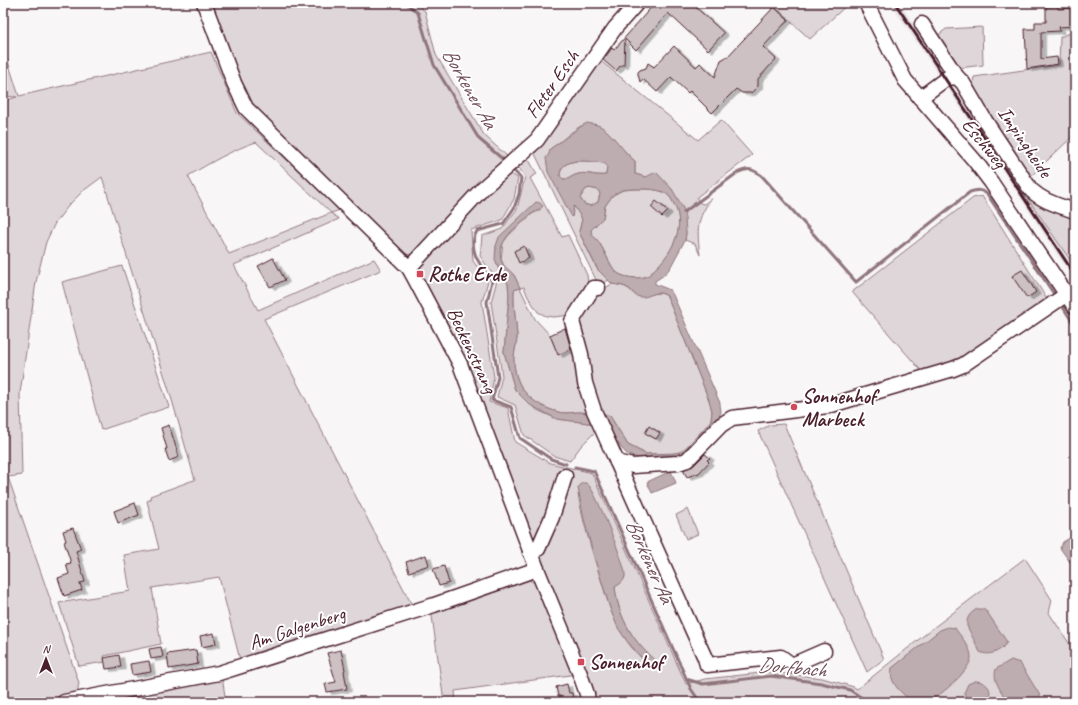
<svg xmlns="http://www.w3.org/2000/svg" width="1078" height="705" viewBox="0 0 1078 705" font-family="Caveat,sans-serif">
<defs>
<filter id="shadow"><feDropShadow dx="4.5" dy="2.5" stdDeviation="0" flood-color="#0004"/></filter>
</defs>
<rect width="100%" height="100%" fill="#f8f6f7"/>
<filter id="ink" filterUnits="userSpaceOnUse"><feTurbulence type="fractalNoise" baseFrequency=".025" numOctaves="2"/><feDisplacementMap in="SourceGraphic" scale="8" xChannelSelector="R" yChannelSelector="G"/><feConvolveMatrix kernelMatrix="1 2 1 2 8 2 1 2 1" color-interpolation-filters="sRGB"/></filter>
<g filter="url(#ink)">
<!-- built -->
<path fill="#ebe6e8" d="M 890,3 L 900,3 L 1010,171 L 1059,242 L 1075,267 L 1075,282 L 1005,174 Z"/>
<!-- green -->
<g fill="#ded6d9" stroke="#947a82" fill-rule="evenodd">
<path d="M 209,3 L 415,3 L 425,11 L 436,55 L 484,135 L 508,157 L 416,256 L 406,254 L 251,108 Z"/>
<path d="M 770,3 L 849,3 L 810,39 Z"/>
<path d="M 982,27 L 983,65 L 959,68 L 937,36 L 946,29 Z"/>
<path d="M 1075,31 L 1075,134 L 1030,177 L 980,100 L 973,84 L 974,77 L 1059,65 L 1060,37 Z"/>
<path d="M 3,46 L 19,96 L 211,52 L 237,113 L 340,210 L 331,213 L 339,219 L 234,265 L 258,310 L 374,259 L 381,270 L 264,319 L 413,607 L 241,664 L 219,577 L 152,588 L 161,644 L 104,656 L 105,662 L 79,666 L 59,603 L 130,591 L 124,555 L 159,549 L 147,501 L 151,499 L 150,496 L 191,481 L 195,480 L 172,400 L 102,177 L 83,191 L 69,205 L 55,223 L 46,242 L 36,282 L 20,393 L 22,475 L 8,477 L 79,683 L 77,693 C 59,705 25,702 3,702 L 3,101 L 17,97 L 3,96 ZM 256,142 L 331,213 L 229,254 L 188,176 C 210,163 232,150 256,142 Z"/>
<path d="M 597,58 L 698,140 L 721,120 L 752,155 L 697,197 C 698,202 699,203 704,204 L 712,198 C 696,219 697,230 700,255 L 695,244 L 685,240 L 686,233 L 672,189 L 646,177 L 635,174 L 635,161 C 619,149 602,114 579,127 C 569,133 560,143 550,149 L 572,216 L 574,205 L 582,219 L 579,232 L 597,269 L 608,280 L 599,286 L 535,154 L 536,150 Z"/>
<path d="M 523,160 L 529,160 L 537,174 L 530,178 L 562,237 L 568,235 L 587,275 L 588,283 L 587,289 L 571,313 L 563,316 L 553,317 L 546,316 L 538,312 L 528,297 L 524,287 L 520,288 L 535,319 L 550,335 L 558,354 L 573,347 L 592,414 C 588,414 584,412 580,412 C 573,412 565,414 558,412 C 533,405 516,390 514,363 C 513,354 517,345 517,336 C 516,320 513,305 514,290 L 520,288 L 514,275 L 505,268 L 501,259 L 503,243 L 509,235 L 532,214 L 540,210 L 541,204 L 496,246 C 495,259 497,274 508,283 L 509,296 L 504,352 L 515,390 L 537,410 L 557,419 L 596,424 L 595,432 L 581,446 L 570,461 L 554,456 L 524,435 L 515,405 L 497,397 L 502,376 L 491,302 L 497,280 L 480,256 L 482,236 L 502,229 L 517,209 L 525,177 L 517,165 Z"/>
<path d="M 576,161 L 585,161 L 604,163 L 607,166 L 606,175 C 591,177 584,168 568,179 L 563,179 L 560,176 C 560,165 567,163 576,161 Z"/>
<path d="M 507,172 L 518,178 L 514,199 L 502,220 L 471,230 L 473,261 L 488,281 L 482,302 L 494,377 L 489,402 L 508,408 L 515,442 L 550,463 L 592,473 L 686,684 L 705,679 L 770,672 L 822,678 L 854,687 L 857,689 L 933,628 L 1025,558 L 1052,600 L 1049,613 L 1075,652 L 1075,702 L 592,702 L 419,278 L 421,264 ZM 578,494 L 625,576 L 620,584 L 615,586 C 618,618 634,643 657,663 L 652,668 C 643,659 634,652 627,641 C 614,624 608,603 602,583 C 593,554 583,524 578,494 Z"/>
<path d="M 589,188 L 599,190 L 600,194 L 598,202 L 591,206 L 584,204 L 580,198 L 585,190 Z"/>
<path d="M 634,189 C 644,189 662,188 669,196 C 671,198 673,202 674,204 C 686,226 673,251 657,267 C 654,269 652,273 649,275 C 641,280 626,278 619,274 C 612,271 605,251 600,244 C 598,240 595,238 592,235 L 591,230 L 603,218 L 605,206 L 613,195 L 623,190 Z"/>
<path d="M 982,196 L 1050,304 L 970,358 L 925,375 L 852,292 L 973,198 Z"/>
<path d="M 1026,196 L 1075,218 L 1075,267 Z"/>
<path d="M 122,266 L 169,407 L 101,430 L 62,282 Z"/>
<path d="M 612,284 C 619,285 626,286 631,291 C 633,292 633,294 635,295 C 648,300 656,288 667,296 L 709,400 C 711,406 713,412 711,419 C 709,426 685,450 678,453 L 646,454 L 628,445 L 610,416 L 598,412 L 577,320 C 583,305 598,291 612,284 Z"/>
<path d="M 784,424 L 884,659 L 867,672 L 758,431 L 770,425 Z"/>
<path d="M 688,509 L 698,534 L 686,539 L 676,515 Z"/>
<path d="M 527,579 L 539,585 L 577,674 L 455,691 L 456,702 L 444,702 L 431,609 Z"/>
<path d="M 222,677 L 226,702 L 98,702 Z"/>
</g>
<!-- water -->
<g fill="#bdadb0" stroke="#8f747b" fill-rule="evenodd">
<path d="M 587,123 C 591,124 596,124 600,126 C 612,132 623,152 635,161 L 635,174 L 646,177 L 656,172 L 672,189 L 683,208 L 685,218 L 686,233 L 685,240 L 670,268 L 664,275 L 655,281 L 655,284 L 670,290 L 673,295 L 720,403 C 720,406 721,410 721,412 C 719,420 692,450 684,454 C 674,459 636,461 627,454 C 619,448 605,421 601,412 L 610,416 L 628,445 L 646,454 L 671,454 L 683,451 L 711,421 L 712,411 L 709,400 L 667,296 C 656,288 651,298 640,297 C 634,296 633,291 628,288 C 623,285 618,285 612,284 L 598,270 L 579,232 L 582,219 L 574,206 L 572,217 L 548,172 L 546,158 L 549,154 L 550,149 L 580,127 ZM 576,161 L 585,161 L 604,163 L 607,166 L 606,175 C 590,177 584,168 568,179 L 563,179 L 560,176 C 560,165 567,163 576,161 ZM 589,188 L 598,190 L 600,194 L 598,202 L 591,206 L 584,204 L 580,198 L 585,190 ZM 634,189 C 644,189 662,188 669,196 C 671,198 673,202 674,204 C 686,226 673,251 657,267 C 654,269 652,273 649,275 C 642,280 626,278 619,274 C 612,271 605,252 600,244 C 598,240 595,238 592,235 L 591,230 L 603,218 L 605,206 L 613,195 L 622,190 Z"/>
<path d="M 536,202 L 540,203 L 543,206 C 539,211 534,212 530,215 C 517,226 496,241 501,260 C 503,267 509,269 513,274 C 516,278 518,284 520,288 L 514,290 C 513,306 516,320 517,336 C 517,345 513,354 514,363 C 516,390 533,405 558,412 C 565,414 573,412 580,412 C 584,412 588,414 592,414 L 596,424 L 557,419 L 530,405 L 515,390 L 504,352 L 509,296 L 508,283 L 503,279 L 495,259 L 496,246 L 499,237 Z"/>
<path d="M 671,471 L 676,483 L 652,493 L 647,482 Z"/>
<path d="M 582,483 L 586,483 C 587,484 590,486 590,487 C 597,496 626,566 625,575 C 625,581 620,584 615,587 C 618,618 634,643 658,663 L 652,668 L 646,663 L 627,641 L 618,628 L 611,611 L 595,560 L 584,519 L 578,488 Z"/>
<path d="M 1075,535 L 1075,569 L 1060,548 L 1063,542 Z"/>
<path d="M 977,609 L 983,609 L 987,612 L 1007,642 C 1002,651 989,657 980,652 L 967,626 C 966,618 970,613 977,609 Z"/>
<path d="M 948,627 L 955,628 C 960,636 972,648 971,658 C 970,671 937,700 925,702 C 921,703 916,702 912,702 C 902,693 888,683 892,668 L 940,630 Z"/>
<path d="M 1011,660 L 1020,663 L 1044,702 L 1008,702 C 1002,692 992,681 996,669 Z"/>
<path d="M 975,681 C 988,681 996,693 984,702 C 973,702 969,704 964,693 L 968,684 Z"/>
</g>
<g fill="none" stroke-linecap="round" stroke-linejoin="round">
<!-- stream -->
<g stroke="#8f747b" stroke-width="3">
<path d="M 406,3 L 418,13 L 434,65 L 479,139 L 506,162"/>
<path d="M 513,170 L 521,178 L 519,194 L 514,208 L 503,224 L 477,231 C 466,250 482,267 492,281 L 487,302 L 498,377 L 492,400 L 511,407 L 520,438 L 551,459 L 566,464"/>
<path d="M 684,212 L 737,173 C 748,168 752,168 762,176 L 856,282 L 970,192 C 977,190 981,189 987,194 L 1056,297"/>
<path d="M 1061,304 L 1075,326"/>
<path d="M 575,467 L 594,471 L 691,689 L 700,702"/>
<path d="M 686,679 L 703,684 L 771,676 L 821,683 L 850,690 L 868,702"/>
</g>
</g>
<!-- building -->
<g fill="#cdc1c4" stroke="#4a1f2b" filter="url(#shadow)">
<path d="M 655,3 L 691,3 L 724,33 L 708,50 L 668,13 L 636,50 L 625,39 L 624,65 L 621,65 L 616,71 L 603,60 L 612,48 L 614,50 Z"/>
<path d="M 1058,6 L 1058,9 L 1075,8 L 1075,26 L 1059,27 L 1060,31 L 1041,32 L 1041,59 L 1057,57 L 1058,64 L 1027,69 L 1025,29 L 1035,29 L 1035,22 L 1046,22 L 1046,7 Z"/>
<path d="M 774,7 L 788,20 L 763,47 L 776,59 L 758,79 L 758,86 L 751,93 L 742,93 L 736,89 L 712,113 L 690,91 L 688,93 L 671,77 L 657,92 L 643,79 L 640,82 L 638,74 L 638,72 L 640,70 L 646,68 L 648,63 L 654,67 L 674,46 L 696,67 L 700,63 L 715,77 L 721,60 L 728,56 Z"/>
<path d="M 656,201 L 668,211 L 662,217 L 651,207 Z"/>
<path d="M 524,246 L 529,258 L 519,263 L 514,251 Z"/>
<path d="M 273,258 L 285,280 L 270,287 L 258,266 Z"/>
<path d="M 1022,270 L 1036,292 L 1027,298 L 1012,276 Z"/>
<path d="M 565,328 L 571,349 L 558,355 L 550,335 Z"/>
<path d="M 169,425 L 179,457 L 169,461 L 165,449 L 167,449 L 161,428 Z"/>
<path d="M 649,426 L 660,433 L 656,439 L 645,433 Z"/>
<path d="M 705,454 L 710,458 L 707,460 L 709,462 L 699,473 L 687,477 L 683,470 L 693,466 Z"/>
<path d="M 135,503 L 139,515 L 118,523 L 114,511 Z"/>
<path d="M 73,528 L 81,549 L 76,551 L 85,582 L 80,583 L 82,590 L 64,596 L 58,578 L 69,574 L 66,564 L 71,563 L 64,542 L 66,541 L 63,531 Z"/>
<path d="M 426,555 L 429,565 L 409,572 L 406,562 Z"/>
<path d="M 444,566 L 449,583 L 439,586 L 433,569 Z"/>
<path d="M 214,633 L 216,644 L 202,647 L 200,636 Z"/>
<path d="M 161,647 L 163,657 L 151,659 L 149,649 Z"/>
<path d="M 196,650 L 198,664 L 169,669 L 167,654 Z"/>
<path d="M 341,650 L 345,670 L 344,671 L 347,689 L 327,692 L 325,684 L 336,682 L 327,653 Z"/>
<path d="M 119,655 L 121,667 L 106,669 L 104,658 Z"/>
<path d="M 149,661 L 151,672 L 132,675 L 130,664 Z"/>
<path d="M 567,684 L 569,693 L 572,693 L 573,702 L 562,702 L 560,696 L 558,696 L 556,687 Z"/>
</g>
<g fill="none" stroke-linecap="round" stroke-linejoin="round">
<!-- minor casing -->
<g stroke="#4a1f2b" stroke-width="17">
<g id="minor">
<path d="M 204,3 L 234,83 L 246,108 L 409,268 L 414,277 L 460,364 L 537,569 L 580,674 L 587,694 L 588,702"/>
<path d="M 866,3 L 905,80 L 975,161 L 991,182 L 1075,307"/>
<path d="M 922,24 L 957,77 L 963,83 L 986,122 L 1031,190 C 1044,202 1058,205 1075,211"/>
<path d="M 920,98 L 947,78 L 957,77"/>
<path d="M 409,268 L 483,188 L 537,140 L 615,28 L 637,3"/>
<path d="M 598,288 L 593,288 L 572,321 L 581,354 L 585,383 L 594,411 L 617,462"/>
<path d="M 530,552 L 538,549 L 552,517 L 565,476"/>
<path d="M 824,651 L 792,665 L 781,657 L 707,665 L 705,658 L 617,462 L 633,466 L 678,463 L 687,460 L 721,425 L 732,418 L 828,406 L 953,369 L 963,365 L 1067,294"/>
<path d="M 64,702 L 219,673 L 434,605 L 537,569"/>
</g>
</g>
<!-- minor -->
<use href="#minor" stroke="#fff" stroke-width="14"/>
<!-- rail -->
<path stroke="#4a1f2b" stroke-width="3" d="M 895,3 L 1075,275"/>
</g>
</g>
<!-- markers -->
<g fill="#d1495b" stroke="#fff" stroke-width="1.5">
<rect x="416" y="270" width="8" height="8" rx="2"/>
<circle cx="794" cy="407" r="4"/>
<rect x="577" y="658" width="8" height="8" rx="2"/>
</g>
<g text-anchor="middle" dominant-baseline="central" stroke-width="4" stroke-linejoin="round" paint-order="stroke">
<!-- street labels -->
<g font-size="20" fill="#4a1f2b" stroke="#fff">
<text transform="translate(552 84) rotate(-55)">Fleter Esch</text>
<text transform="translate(1025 142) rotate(56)">Impingheide</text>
<text transform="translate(984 143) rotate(51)">Eschweg</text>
<text transform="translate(472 350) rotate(65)">Beckenstrang</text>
<text transform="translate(297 628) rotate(-18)">Am Galgenberg</text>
</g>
<!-- poi labels -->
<g font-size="20" font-weight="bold" fill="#4a1f2b" stroke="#fff" text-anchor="start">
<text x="428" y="274">Rothe Erde</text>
<text x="802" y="396">Sonnenhof<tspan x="802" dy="23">Marbeck</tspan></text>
<text x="589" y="662">Sonnenhof</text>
</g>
<!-- water labels -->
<g font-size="21" font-style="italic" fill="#72515a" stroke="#fff">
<text transform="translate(470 88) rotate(60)">Borkener Aa</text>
<text transform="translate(650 561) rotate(66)">Borkener Aa</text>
<text transform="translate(792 667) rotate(5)">Dorfbach</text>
</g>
</g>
<!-- margin -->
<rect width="1078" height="705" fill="none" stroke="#fff" stroke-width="16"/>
<rect x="8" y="8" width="1062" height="689" fill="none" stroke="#4a1f2b" stroke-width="1.5" filter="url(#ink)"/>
<!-- north arrow -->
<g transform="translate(46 659)" stroke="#ffffff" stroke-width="3" paint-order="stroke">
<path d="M0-3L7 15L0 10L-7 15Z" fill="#4a1f2b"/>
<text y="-6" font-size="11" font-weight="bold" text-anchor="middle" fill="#4a1f2b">N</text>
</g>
</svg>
